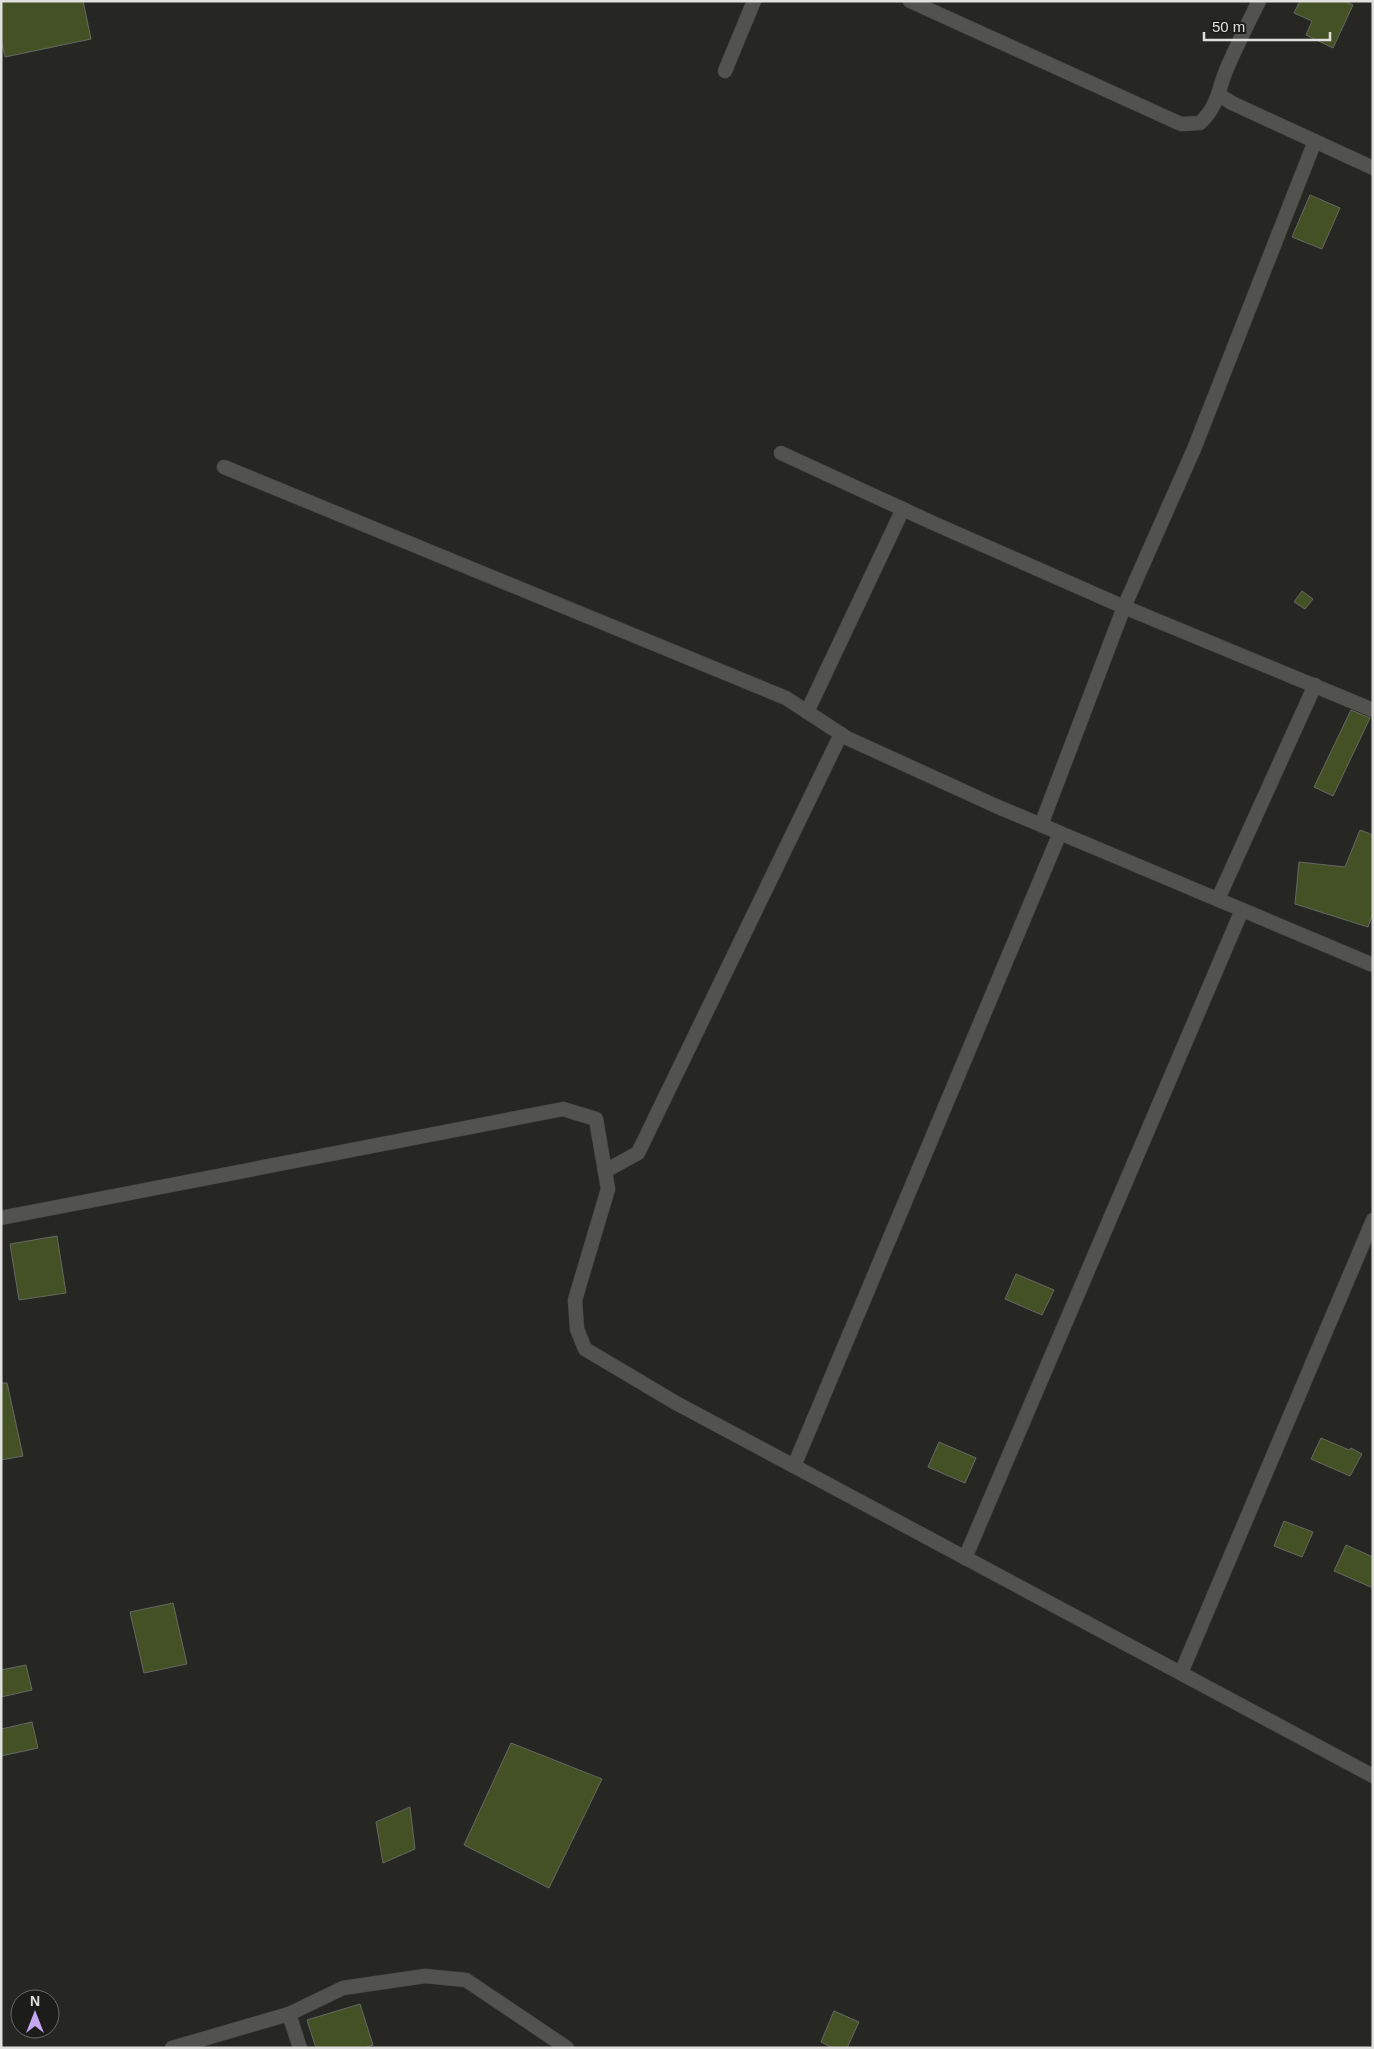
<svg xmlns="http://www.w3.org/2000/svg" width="1374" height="2049" viewBox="0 0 1374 2049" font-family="Helvetica,sans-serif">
<rect width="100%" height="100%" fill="#262723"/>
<!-- building -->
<g fill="#445124" stroke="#676864">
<path d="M 1,1 L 83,1 L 91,39 L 5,57 L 1,39 Z"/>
<path d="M 1300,1 L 1345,1 L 1353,5 L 1333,48 L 1306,35 L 1312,21 L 1294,13 Z"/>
<path d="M 1310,195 L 1340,208 L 1322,249 L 1292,237 Z"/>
<path d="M 1302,591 L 1313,599 L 1305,609 L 1294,602 Z"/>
<path d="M 1351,710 L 1370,718 L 1333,796 L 1314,787 Z"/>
<path d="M 1360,830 L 1373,835 L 1373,913 L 1368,927 L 1295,904 L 1299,862 L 1345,867 Z"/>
<path d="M 57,1236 L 66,1293 L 19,1300 L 10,1244 Z"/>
<path d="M 1016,1274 L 1054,1290 L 1042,1315 L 1005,1299 Z"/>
<path d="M 1,1383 L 7,1383 L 23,1456 L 1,1460 Z"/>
<path d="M 1321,1438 L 1349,1450 L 1351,1448 L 1362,1454 L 1350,1476 L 1311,1459 Z"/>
<path d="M 939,1442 L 976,1458 L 965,1483 L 928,1467 Z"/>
<path d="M 1284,1521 L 1313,1532 L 1302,1557 L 1274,1546 Z"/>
<path d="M 1346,1545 L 1373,1557 L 1373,1588 L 1334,1571 Z"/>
<path d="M 173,1603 L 187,1664 L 144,1673 L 130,1612 Z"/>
<path d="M 26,1665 L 32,1690 L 1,1697 L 1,1670 Z"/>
<path d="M 32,1722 L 38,1748 L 1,1756 L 1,1729 Z"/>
<path d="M 511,1743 L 602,1779 L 549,1888 L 464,1845 Z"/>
<path d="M 410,1807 L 415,1849 L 383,1863 L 376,1822 Z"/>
<path d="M 360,2004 L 373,2045 L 364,2048 L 316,2048 L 307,2020 Z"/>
<path d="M 834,2011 L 859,2022 L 847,2048 L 833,2048 L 821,2042 Z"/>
</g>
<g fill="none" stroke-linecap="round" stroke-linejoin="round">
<!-- minor casing -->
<g stroke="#41423f" stroke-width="15">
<g id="minor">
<path d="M 910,1 L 1181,124 L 1200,123 C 1219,105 1218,89 1227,68 C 1237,45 1248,23 1259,1"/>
<path d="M 725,71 L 754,1"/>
<path d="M 1219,95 L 1232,103 L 1373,168"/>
<path d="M 781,453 L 933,523 L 1124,607 L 1194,449 L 1315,141"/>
<path d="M 224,467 L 786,698 L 847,738 L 996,806 L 1373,965"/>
<path d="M 807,712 L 903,509"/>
<path d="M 1041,825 L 1124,607 L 1373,710"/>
<path d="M 1218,899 L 1315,685"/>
<path d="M 605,1171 L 638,1153 L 841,734"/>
<path d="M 1,1218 L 563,1109 L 596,1119 L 608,1189 L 575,1300 L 577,1329 L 585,1349 L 676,1403 L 1373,1776"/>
<path d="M 794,1466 L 1060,833"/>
<path d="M 965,1558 L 1242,910"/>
<path d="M 1181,1673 L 1373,1220"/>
<path d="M 289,2014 L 300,2048"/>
<path d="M 172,2048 L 289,2014 L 343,1988 L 425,1976 L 466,1980 L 567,2048"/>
</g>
</g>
<!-- minor -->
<use href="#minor" stroke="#52534f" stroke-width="14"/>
</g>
<!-- border -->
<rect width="1374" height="2049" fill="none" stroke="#e0e1df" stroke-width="5"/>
<!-- north arrow -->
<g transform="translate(35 2014)"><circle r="24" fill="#1c1d1a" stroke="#6a6b69"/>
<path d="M0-4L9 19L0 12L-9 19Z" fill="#c5a7f1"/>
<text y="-8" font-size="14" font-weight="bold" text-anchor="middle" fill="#e0e1df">N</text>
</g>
<!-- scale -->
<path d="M1204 32v8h126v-8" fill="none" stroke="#e0e1df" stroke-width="2.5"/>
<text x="1212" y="32" font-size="15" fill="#e0e1df" stroke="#1c1d1a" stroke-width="4" paint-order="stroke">50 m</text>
</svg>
